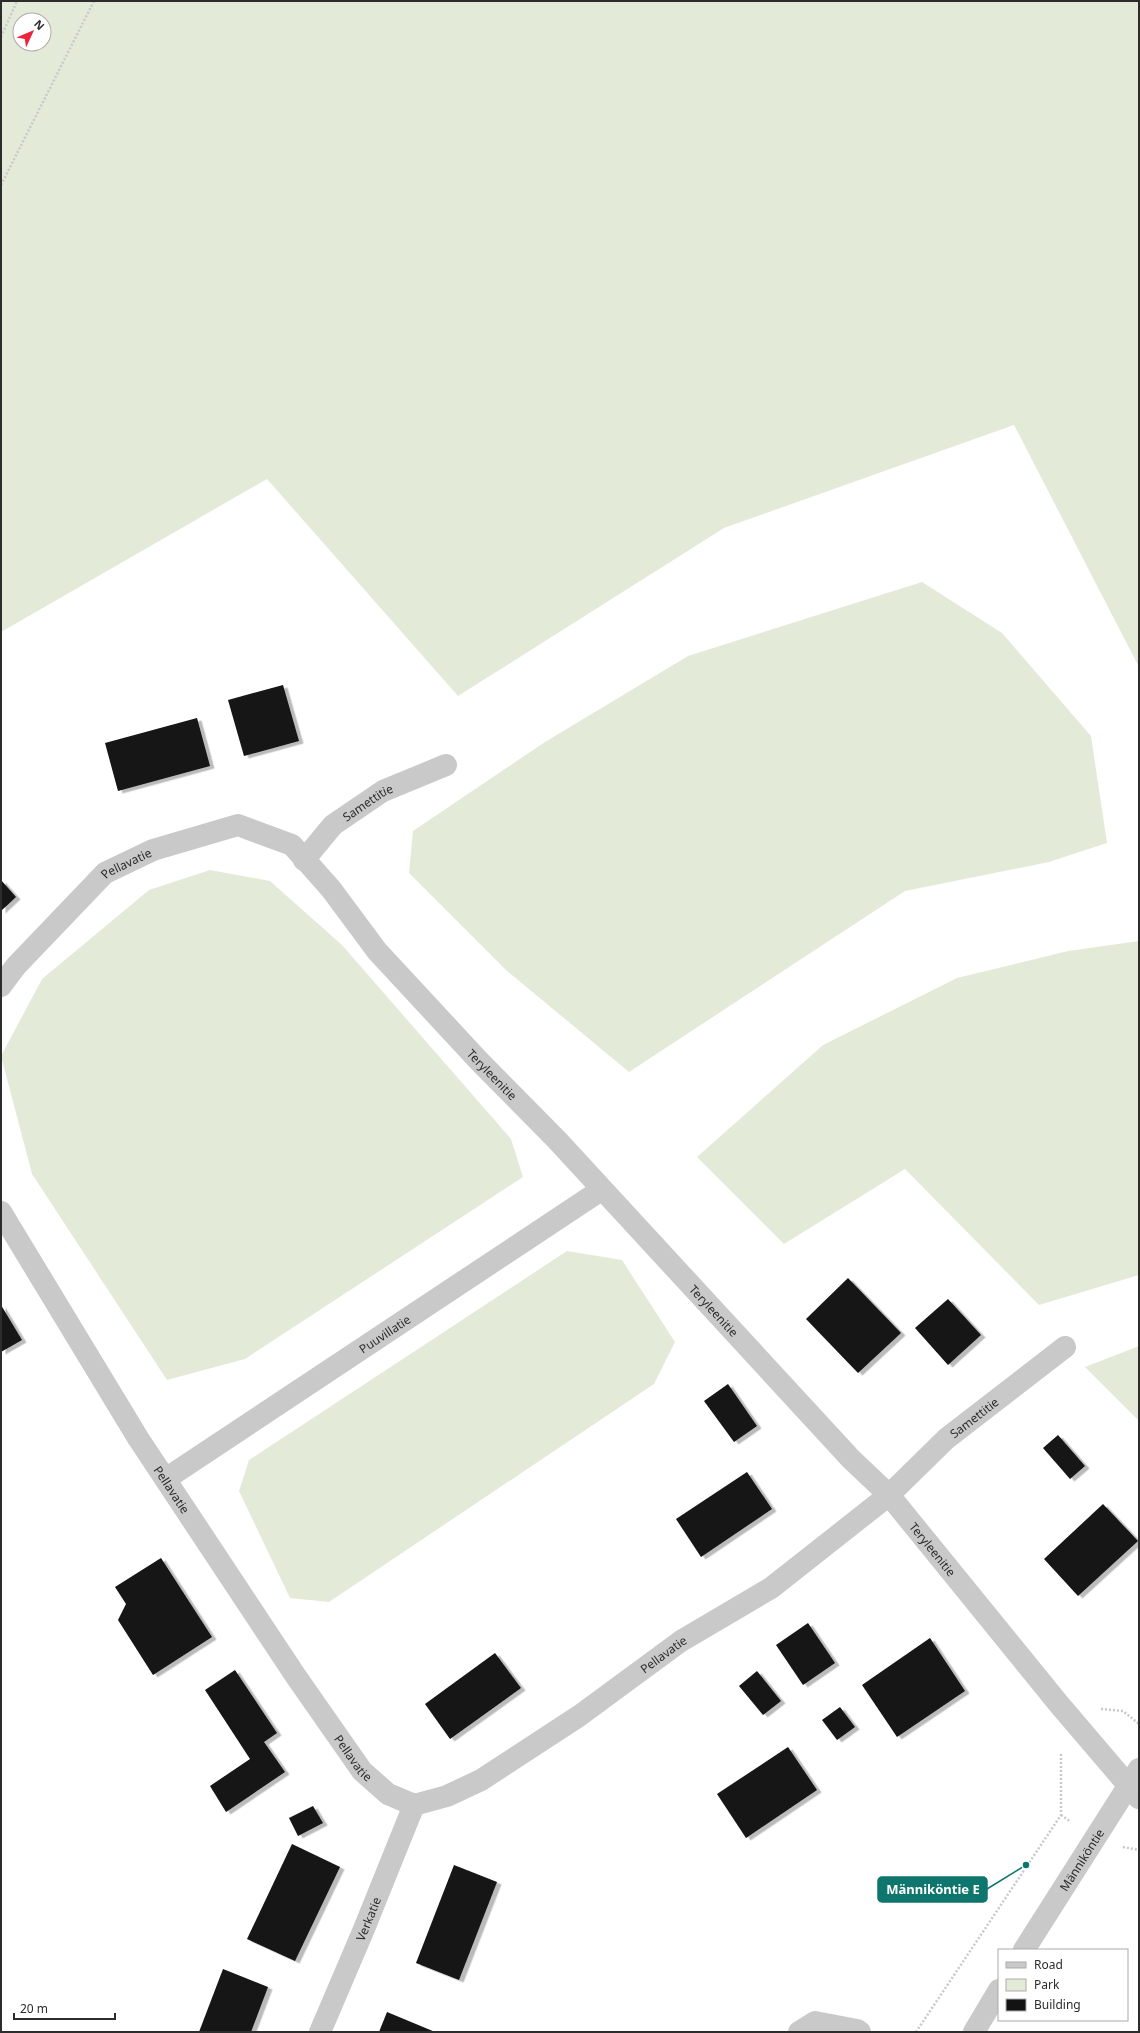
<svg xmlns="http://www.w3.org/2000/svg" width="1140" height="2033" viewBox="0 0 1140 2033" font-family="'Noto Sans',sans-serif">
<defs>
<filter id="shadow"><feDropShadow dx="4.5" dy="2.5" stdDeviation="0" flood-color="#0004"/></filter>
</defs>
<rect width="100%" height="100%" fill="#fff"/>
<!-- green -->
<g fill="#e3ebd8" fill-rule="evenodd">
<path d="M 1,1 L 1139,1 L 1139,667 L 1014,425 L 724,528 L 458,696 L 267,479 L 1,632 ZM 20,20 L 44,20 L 44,44 L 20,44 Z"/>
<path d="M 922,582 L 1002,633 L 1091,736 L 1107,843 L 1049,862 L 905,891 L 629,1072 L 506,970 L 409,873 L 413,831 L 545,742 L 688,656 Z"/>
<path d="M 210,870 L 270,881 L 342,945 L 511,1139 L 523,1177 L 245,1359 L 167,1380 L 32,1174 L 1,1056 L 42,979 L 149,890 Z"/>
<path d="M 1139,941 L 1139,1275 L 1039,1305 L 905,1169 L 784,1244 L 697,1157 L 823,1045 L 957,978 L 1068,951 Z"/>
<path d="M 567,1251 L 622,1260 L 675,1342 L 654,1384 L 329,1602 L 290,1598 L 239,1491 L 249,1460 Z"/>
<path d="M 1139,1346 L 1139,1421 L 1085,1367 Z"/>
</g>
<!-- building -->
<g fill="#131313" filter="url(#shadow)">
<path d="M 283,685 L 299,741 L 244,756 L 228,700 Z"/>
<path d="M 197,718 L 210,766 L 118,791 L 105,743 Z"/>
<path d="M 1,880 L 16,897 L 1,911 Z"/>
<path d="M 848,1278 L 901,1333 L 858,1373 L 806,1319 Z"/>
<path d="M 948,1299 L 981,1335 L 948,1365 L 915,1328 Z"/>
<path d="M 1,1305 L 22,1340 L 1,1352 Z"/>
<path d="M 728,1384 L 757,1426 L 734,1442 L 704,1401 Z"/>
<path d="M 1058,1435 L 1085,1466 L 1070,1479 L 1043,1448 Z"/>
<path d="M 747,1472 L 772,1509 L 701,1557 L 676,1519 Z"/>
<path d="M 1103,1504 L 1138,1541 L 1078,1596 L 1044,1559 Z"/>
<path d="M 161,1558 L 212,1637 L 153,1675 L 118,1620 L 126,1604 L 115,1587 Z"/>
<path d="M 808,1623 L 835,1663 L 803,1685 L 776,1645 Z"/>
<path d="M 930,1638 L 965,1691 L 897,1737 L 862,1685 Z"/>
<path d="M 495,1653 L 521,1688 L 450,1739 L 425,1704 Z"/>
<path d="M 235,1670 L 277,1733 L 264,1742 L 285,1772 L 226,1812 L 210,1786 L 250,1759 L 205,1690 Z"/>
<path d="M 757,1671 L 781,1701 L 763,1715 L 739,1686 Z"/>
<path d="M 840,1707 L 855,1727 L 837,1740 L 822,1720 Z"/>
<path d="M 788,1747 L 817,1790 L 746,1838 L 717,1794 Z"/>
<path d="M 313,1806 L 323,1823 L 298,1836 L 289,1818 Z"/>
<path d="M 292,1844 L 340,1867 L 295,1961 L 247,1939 Z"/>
<path d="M 454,1865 L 497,1882 L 459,1980 L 416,1963 Z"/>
<path d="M 223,1969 L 268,1987 L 251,2032 L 199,2032 Z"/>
<path d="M 387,2012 L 435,2032 L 379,2032 Z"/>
</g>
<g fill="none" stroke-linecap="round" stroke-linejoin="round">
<!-- path -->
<g stroke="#c9c9c9" stroke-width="2.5" stroke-dasharray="2 2" stroke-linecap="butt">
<path d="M 1,37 L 17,1"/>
<path d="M 1,185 L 94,1"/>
<path d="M 1101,1709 L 1123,1711 L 1139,1724"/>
<path d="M 1061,1815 L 1071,1822"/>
<path d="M 1123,1847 L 1139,1850"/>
<path d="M 916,2032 L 1061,1815 L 1061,1752"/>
</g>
<!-- minor -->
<g stroke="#c9c9c9" stroke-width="22">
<path id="s1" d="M 304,860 L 333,825 L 383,791 L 446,765"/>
<path id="s2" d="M 1,986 L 16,966 L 105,873 L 153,850 L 238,825 L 292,845 L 331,889 L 377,951 L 479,1061 L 557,1140 L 851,1459 L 889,1495 L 1058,1703 L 1139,1798"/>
<path id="s3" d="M 1,1212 L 138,1438 L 295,1675 L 362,1771 L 388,1794 L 414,1805 L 447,1796 L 481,1780 L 579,1716 L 681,1641 L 771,1588 L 889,1495 L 946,1439 L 1065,1347"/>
<path id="s4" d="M 167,1478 L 601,1190"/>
<path id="s5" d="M 1024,1950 L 1139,1769"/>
<path id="s6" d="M 320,2032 L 364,1929 L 414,1805"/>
<path d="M 799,2032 L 815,2022 L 857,2030 L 860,2032"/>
<path d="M 974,2032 L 999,1990"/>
</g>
</g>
<g text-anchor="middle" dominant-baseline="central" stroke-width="4" stroke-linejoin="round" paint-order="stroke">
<!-- street labels -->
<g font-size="12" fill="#2c2c2c" stroke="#fff">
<text stroke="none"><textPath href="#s1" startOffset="87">Samettitie</textPath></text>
<text stroke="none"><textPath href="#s2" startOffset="177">Pellavatie</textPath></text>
<text stroke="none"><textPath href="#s2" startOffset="658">Teryleenitie</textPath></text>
<text stroke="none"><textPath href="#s2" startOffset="982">Teryleenitie</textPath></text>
<text stroke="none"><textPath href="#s4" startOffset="261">Puuvillatie</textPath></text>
<text stroke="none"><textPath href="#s3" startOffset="1414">Samettitie</textPath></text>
<text stroke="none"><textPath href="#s3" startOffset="326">Pellavatie</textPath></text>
<text stroke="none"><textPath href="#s2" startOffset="1306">Teryleenitie</textPath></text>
<text stroke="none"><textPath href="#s3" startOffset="1022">Pellavatie</textPath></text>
<text stroke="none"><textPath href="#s3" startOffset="650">Pellavatie</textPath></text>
<text stroke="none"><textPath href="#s5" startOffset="107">Männiköntie</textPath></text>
<text stroke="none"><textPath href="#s6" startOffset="123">Verkatie</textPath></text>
</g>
</g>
<!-- callouts -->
<path fill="none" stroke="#0f766e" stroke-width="1.5" d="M1026 1865L987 1889"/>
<circle fill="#0f766e" stroke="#fff" stroke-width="1.5" cx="1026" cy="1865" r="4"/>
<rect fill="#0f766e" stroke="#0f766e" stroke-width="1.5" x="878" y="1877" width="109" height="25" rx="4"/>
<g font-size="13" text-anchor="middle" font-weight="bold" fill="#fff">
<text x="933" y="1894">Männiköntie E</text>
</g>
<!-- border -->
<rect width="1140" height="2033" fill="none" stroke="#2c2c2c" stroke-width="4"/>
<!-- legend -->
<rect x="998" y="1949" width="130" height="72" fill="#ffffff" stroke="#ababab"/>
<rect x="1006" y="1962" width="20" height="6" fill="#c9c9c9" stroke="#ababab"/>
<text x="1034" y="1969" font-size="12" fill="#2c2c2c">Road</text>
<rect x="1006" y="1979" width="20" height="12" fill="#e3ebd8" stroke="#ababab"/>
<text x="1034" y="1989" font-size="12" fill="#2c2c2c">Park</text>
<rect x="1006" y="1999" width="20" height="12" fill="#131313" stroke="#ababab"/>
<text x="1034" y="2009" font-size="12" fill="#2c2c2c">Building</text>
<!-- north arrow -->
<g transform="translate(32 32) rotate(46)"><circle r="19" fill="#ffffff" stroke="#ababab"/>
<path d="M0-3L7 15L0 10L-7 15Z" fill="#ef223b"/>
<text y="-6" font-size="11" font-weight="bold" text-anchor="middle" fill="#2c2c2c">N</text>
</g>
<!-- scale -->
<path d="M14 2013v6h101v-6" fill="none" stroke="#2c2c2c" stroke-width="2"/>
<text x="20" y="2013" font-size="12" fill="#2c2c2c" stroke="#ffffff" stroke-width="3" paint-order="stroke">20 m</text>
</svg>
